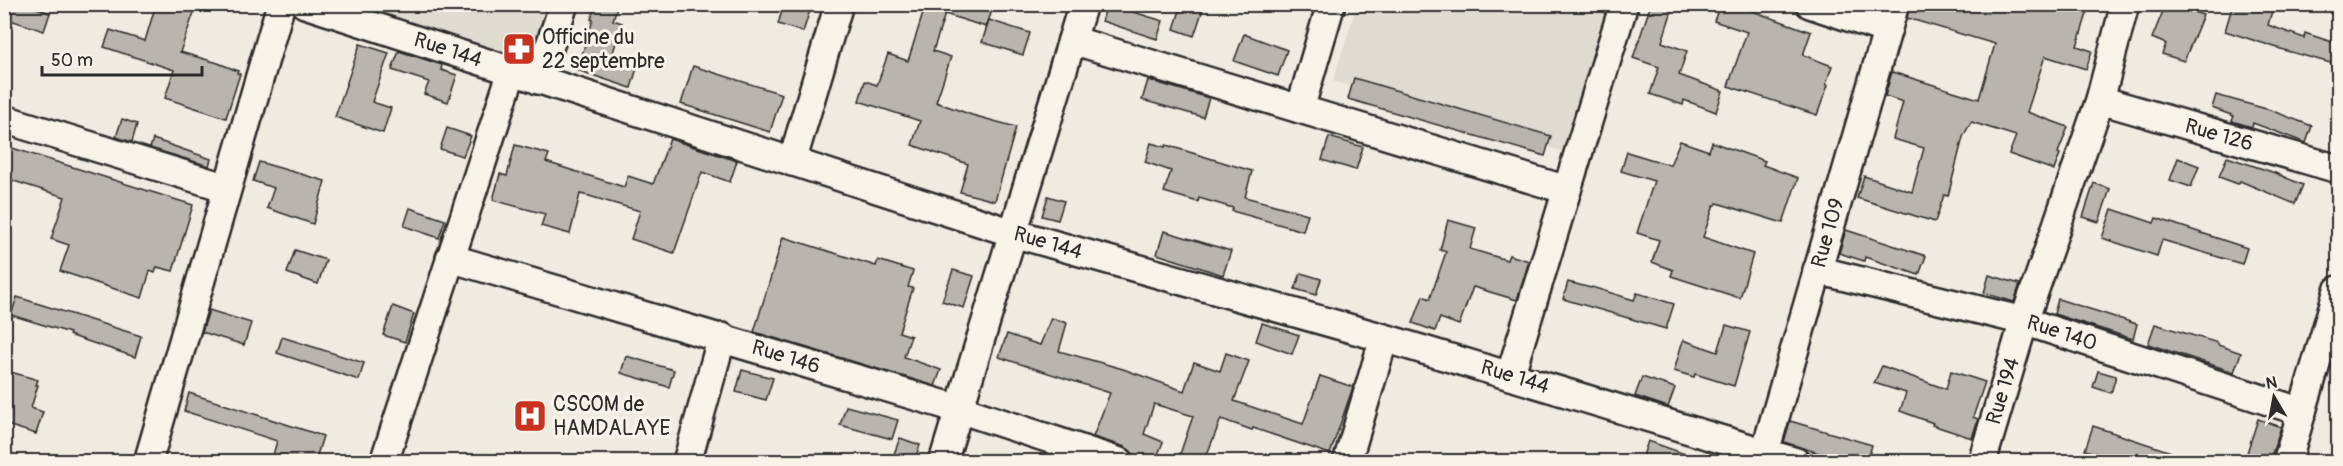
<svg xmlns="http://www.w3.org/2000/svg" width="2343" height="466" viewBox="0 0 2343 466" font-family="Pangolin,sans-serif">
<rect width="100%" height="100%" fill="#efebe0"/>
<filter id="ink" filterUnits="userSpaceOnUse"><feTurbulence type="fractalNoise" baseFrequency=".0167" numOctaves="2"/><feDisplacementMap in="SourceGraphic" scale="12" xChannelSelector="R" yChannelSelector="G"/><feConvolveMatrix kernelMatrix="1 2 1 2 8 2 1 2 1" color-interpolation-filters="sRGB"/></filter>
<g filter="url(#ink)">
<!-- built -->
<g fill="#dedbd1">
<path d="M 347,5 L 549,5 L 533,59 Z"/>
<path d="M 1357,5 L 1616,5 L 1569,153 L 1333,81 Z"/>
</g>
<!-- building -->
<g fill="#b8b5ae" stroke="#2b2b2b" stroke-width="1.5">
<path d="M 4,4 L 26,4 L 50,13 L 44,31 L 4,18 Z"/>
<path d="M 156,4 L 197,4 L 180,52 L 218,63 L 238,71 L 237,73 L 240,74 L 226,118 L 165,98 L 174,70 L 104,47 L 110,30 L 145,41 Z"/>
<path d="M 596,4 L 618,4 L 613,20 L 622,23 L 611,59 L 637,68 L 631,88 L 577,70 L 593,20 L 591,19 Z"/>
<path d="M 784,4 L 812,4 L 803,32 L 778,24 Z"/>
<path d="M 926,4 L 982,4 L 993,8 L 986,27 L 945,14 L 933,51 L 951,57 L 936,102 L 972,115 L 1016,127 L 995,201 L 960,192 L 968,164 L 912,145 L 920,121 L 859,101 L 865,81 L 877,85 L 888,54 L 908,61 Z"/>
<path d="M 1107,4 L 1163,21 L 1157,39 L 1102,21 Z"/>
<path d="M 1182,4 L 1203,9 L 1194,36 L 1174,29 Z"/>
<path d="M 1651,4 L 1674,4 L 1662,42 L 1687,51 L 1679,75 L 1723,91 L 1716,112 L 1684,100 L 1683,105 L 1650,94 L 1659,67 L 1633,58 Z"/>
<path d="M 1720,4 L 1733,4 L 1811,32 L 1803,55 L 1832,66 L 1826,84 L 1828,85 L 1817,115 L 1728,86 L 1747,32 L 1714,21 Z"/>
<path d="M 1910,4 L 1951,4 L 1968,10 L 1970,4 L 2090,4 L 2077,46 L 2092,51 L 2086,69 L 2045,56 L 2027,112 L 2068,127 L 2058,153 L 2060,154 L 2054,170 L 2009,154 L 2016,136 L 1971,122 L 1963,137 L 1948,196 L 1944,195 L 1935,222 L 1857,198 L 1864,176 L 1912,192 L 1924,148 L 1893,139 L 1903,102 L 1885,96 L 1892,72 L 1979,99 L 1995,44 L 1907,18 Z"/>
<path d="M 2166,4 L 2203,15 L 2184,61 L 2162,54 L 2166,44 L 2152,38 Z"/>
<path d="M 2233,4 L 2274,4 L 2268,25 L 2304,38 L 2305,33 L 2338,44 L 2338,65 L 2287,51 L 2225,31 Z"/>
<path d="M 989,20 L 1030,33 L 1023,55 L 982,42 Z"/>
<path d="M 1244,34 L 1287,50 L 1278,76 L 1234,61 Z"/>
<path d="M 360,44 L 389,53 L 372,102 L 391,108 L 383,133 L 335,117 Z"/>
<path d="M 399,51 L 442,65 L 441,70 L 457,75 L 448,102 L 424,94 L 429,82 L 392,70 Z"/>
<path d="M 693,66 L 782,94 L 770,132 L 681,104 Z"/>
<path d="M 1354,78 L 1551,136 L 1545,156 L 1348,99 Z"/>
<path d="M 1148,80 L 1209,98 L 1203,117 L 1142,100 Z"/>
<path d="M 2216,95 L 2270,110 L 2312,126 L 2306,143 L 2253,123 L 2252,127 L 2232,121 L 2234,116 L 2212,108 Z"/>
<path d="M 122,119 L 137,124 L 132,142 L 116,137 Z"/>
<path d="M 447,128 L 471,136 L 463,156 L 440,149 Z"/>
<path d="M 1329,137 L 1363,147 L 1356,170 L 1322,160 Z"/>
<path d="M 153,139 L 211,159 L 209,166 L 150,148 Z"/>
<path d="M 670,139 L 737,161 L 730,182 L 702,172 L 674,253 L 631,239 L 640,211 L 589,196 L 580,194 L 570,234 L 541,226 L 545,214 L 493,200 L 500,174 L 507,176 L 515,145 L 549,154 L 546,162 L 624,187 L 628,176 L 653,184 Z"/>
<path d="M 1680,141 L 1709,151 L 1712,142 L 1765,161 L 1763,165 L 1798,178 L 1783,223 L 1717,203 L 1716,205 L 1714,205 L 1703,237 L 1753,254 L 1740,298 L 1671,276 L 1673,270 L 1652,262 L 1659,240 L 1637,233 L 1654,181 L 1621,171 L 1627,152 L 1670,165 Z"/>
<path d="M 1151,143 L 1165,147 L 1166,145 L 1252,171 L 1245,197 L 1308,214 L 1303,231 L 1232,211 L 1233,208 L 1199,198 L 1198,202 L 1164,192 L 1171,171 L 1145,162 Z"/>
<path d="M 9,147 L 193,205 L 173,271 L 157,267 L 155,273 L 150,271 L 142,298 L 60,271 L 69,245 L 51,239 L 65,197 L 4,178 L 4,161 Z"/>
<path d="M 2227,157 L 2275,173 L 2303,185 L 2295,204 L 2240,181 L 2238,184 L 2219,177 Z"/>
<path d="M 2178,158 L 2199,166 L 2191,187 L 2170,180 Z"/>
<path d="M 259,162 L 325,181 L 313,224 L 267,208 L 274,188 L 253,181 Z"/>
<path d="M 2094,183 L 2110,189 L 2099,222 L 2083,217 Z"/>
<path d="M 1048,196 L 1064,201 L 1058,220 L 1042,216 Z"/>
<path d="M 410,208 L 445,220 L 439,238 L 404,226 Z"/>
<path d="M 2112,209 L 2154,223 L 2156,218 L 2247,248 L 2242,264 L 2162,240 L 2157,256 L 2102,238 Z"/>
<path d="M 1448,220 L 1476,228 L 1470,249 L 1507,260 L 1509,255 L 1529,261 L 1517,300 L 1473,287 L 1459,325 L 1440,318 L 1435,331 L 1413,323 L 1423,296 L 1430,299 L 1446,252 L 1440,250 Z"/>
<path d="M 1846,230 L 1926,256 L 1919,275 L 1865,257 L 1864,261 L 1839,253 Z"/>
<path d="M 1164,231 L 1231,251 L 1223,275 L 1157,254 Z"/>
<path d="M 783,237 L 876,266 L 878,260 L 913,271 L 908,287 L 913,288 L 899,332 L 911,336 L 904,357 L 941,370 L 935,386 L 754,332 Z"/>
<path d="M 295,250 L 326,260 L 318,284 L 287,273 Z"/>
<path d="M 953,270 L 974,276 L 964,308 L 942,301 Z"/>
<path d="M 1301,273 L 1321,279 L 1316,295 L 1295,289 Z"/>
<path d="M 1989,275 L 2020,284 L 2014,302 L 1984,293 Z"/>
<path d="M 1568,282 L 1591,288 L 1592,287 L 1634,300 L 1637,293 L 1674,304 L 1666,329 L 1563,299 Z"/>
<path d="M 17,297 L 141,336 L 135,357 L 69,335 L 70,333 L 11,315 Z"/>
<path d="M 2058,299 L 2137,324 L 2133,339 L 2054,314 Z"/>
<path d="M 393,306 L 414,314 L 405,342 L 383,335 Z"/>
<path d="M 209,310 L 251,323 L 244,345 L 202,332 Z"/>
<path d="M 1051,318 L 1067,323 L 1059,351 L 1123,369 L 1184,391 L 1194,362 L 1220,371 L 1226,353 L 1249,361 L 1234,401 L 1303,424 L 1320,376 L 1353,387 L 1330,454 L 1253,428 L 1252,430 L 1221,419 L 1204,462 L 1201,462 L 1180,454 L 1193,416 L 1154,404 L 1144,434 L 1163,442 L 1155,462 L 1133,454 L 1125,447 L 1093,437 L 1110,393 L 999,357 L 1007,334 L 1040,345 Z"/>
<path d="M 1262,323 L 1299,335 L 1292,354 L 1256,341 Z"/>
<path d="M 2155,324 L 2218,343 L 2218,345 L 2241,353 L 2234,372 L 2148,344 Z"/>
<path d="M 1726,325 L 1750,332 L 1734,386 L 1695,374 L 1694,377 L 1674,371 L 1683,340 L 1718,352 Z"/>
<path d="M 282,337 L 364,363 L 359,380 L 277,353 Z"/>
<path d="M 626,356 L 674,370 L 669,387 L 621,373 Z"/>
<path d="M 1882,366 L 1946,389 L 1951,371 L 1985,382 L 1973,417 L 1978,419 L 1972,438 L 1932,425 L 1933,423 L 1900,411 L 1906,393 L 1874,383 Z"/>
<path d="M 4,370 L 38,380 L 36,385 L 38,385 L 31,408 L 43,412 L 36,434 L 4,424 Z"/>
<path d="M 742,370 L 773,378 L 766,400 L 736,392 Z"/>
<path d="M 2098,371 L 2116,376 L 2111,393 L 2093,387 Z"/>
<path d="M 1642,377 L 1675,388 L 1668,407 L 1635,396 Z"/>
<path d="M 189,393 L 323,436 L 315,462 L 271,462 L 277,441 L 184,411 Z"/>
<path d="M 846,406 L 898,420 L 892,439 L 840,425 Z"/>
<path d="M 2258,419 L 2281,427 L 2269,462 L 2244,462 Z"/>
<path d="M 1790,421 L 1872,445 L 1867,462 L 1847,462 L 1784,442 Z"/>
<path d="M 2093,426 L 2189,458 L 2188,462 L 2110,462 L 2111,458 L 2085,450 Z"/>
<path d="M 900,438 L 920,445 L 914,462 L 891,462 Z"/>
<path d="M 1648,441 L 1699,459 L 1699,462 L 1641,462 Z"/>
</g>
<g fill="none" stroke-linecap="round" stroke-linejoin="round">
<!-- minor casing -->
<g stroke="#2b2b2b" stroke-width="32">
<g id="minor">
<path d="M 305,4 L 1013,233 L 1384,338 L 1796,462"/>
<path d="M 1810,4 L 1887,30"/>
<path d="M 1072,40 L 1567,190"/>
<path d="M 538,80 L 564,4"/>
<path d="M 2100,100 L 2338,169"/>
<path d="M 1300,109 L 1331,4"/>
<path d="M 4,119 L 227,188"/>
<path d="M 792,162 L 839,4"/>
<path d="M 450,258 L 959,409 L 1120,462"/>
<path d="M 1817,270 L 2024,321 L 2302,412"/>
<path d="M 1510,376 L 1624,4"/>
<path d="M 148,462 L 281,4"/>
<path d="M 384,462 L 512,71"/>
<path d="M 687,462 L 722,337"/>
<path d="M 943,462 L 1083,4"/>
<path d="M 1347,462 L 1384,338"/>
<path d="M 1762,462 L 1895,4"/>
<path d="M 1982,462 L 2024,321 L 2100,100 L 2125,4"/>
<path d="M 2287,462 L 2338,290"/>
</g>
</g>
<!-- minor -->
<use href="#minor" stroke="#f7f3e8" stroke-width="27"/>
</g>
</g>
<!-- icons -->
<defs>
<g id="pharmacy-square" transform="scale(1.725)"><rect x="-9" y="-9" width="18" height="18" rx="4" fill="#c8321e" stroke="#f7f3e8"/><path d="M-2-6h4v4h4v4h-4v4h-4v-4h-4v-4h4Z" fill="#fff"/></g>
<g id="hospital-square" transform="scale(1.725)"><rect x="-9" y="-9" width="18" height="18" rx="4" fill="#c8321e" stroke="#f7f3e8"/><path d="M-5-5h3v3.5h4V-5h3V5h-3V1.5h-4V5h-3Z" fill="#fff"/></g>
</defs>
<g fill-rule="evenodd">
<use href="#pharmacy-square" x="519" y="49"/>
<use href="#hospital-square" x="530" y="416"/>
</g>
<g text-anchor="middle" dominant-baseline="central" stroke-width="6" stroke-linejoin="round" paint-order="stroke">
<!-- poi labels -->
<g font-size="21" fill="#2b2b2b" stroke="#f7f3e8" text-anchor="start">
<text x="542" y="37">Officine du<tspan x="542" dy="24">22 septembre</tspan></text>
<text x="553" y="404">CSCOM de<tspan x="553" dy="24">HAMDALAYE</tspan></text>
</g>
<!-- street labels -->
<g font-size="21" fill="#2b2b2b" stroke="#f7f3e8">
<text transform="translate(448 50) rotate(18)">Rue 144</text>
<text transform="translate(2219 135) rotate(16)">Rue 126</text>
<text transform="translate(1828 233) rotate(-74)">Rue 109</text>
<text transform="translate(1048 243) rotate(16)">Rue 144</text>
<text transform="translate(2062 333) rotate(18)">Rue 140</text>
<text transform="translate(786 357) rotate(17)">Rue 146</text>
<text transform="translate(1515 377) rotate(17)">Rue 144</text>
<text transform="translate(2003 391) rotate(-73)">Rue 194</text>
</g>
</g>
<!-- margin -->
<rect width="2343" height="466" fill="none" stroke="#f7f3e8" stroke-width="24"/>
<rect x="12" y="12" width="2319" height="442" fill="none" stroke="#2b2b2b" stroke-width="2" filter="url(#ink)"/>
<!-- north arrow -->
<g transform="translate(2274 397) rotate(350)" stroke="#f7f3e8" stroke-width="4.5" paint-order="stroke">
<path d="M0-4.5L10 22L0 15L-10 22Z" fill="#2b2b2b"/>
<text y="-9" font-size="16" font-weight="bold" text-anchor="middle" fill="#2b2b2b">N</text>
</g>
<!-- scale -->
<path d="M42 66v9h160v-9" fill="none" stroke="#2b2b2b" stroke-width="3"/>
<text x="51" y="66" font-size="18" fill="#2b2b2b" stroke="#f7f3e8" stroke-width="4.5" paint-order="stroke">50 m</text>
</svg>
